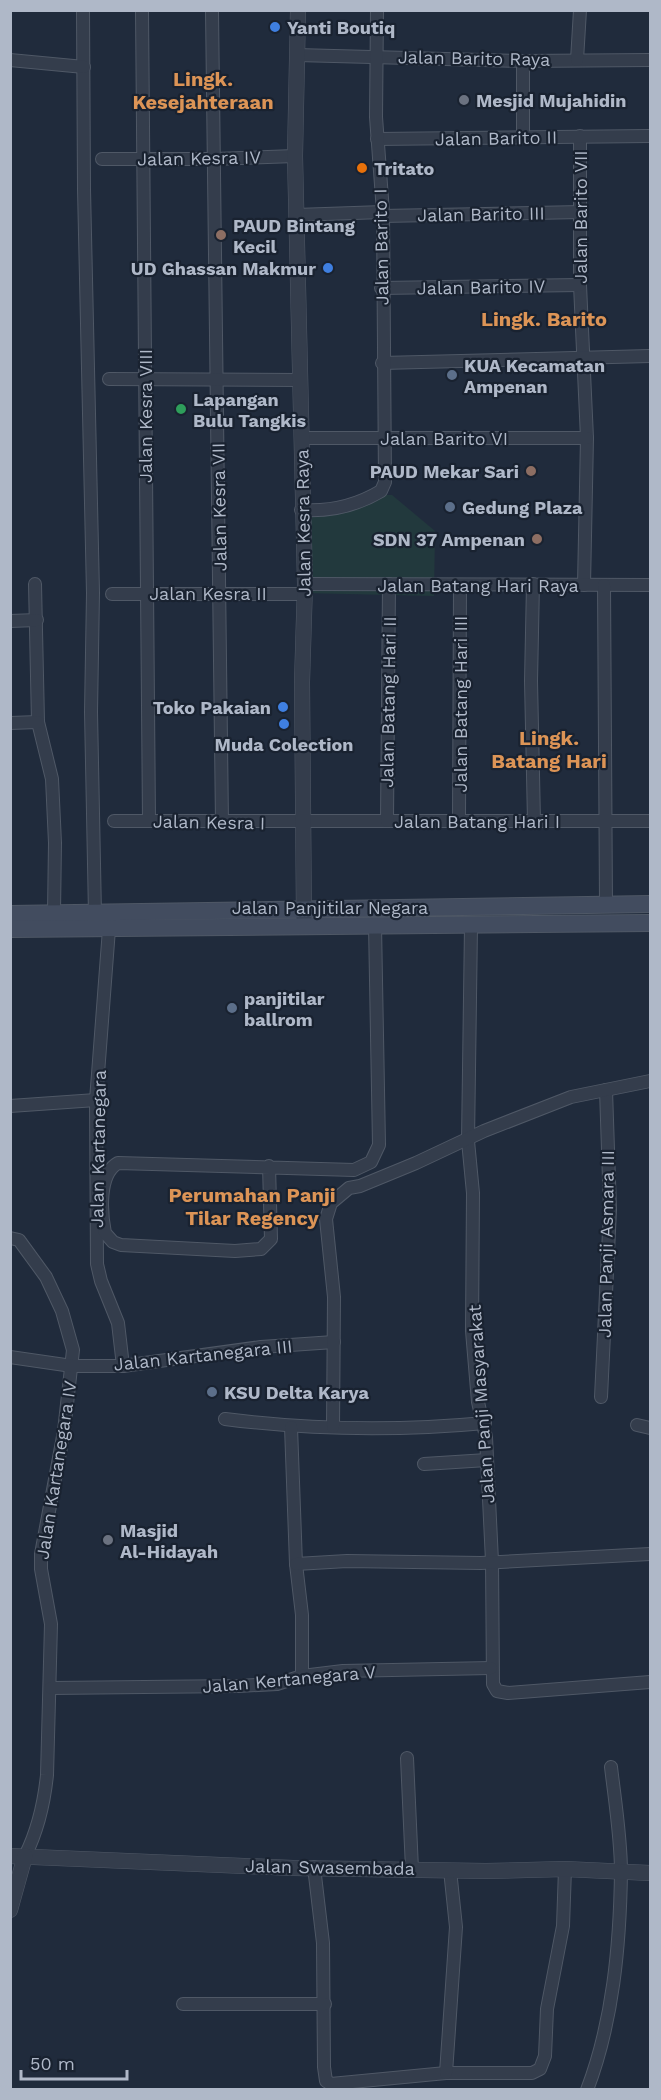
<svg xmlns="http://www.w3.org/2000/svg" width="661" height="2100" viewBox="0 0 661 2100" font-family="'Work Sans',sans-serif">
<rect width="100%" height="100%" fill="#202b3c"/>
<!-- green -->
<path fill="#22393d" d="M 374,495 L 392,495 L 435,531 L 434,596 L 302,593 L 306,510 Z"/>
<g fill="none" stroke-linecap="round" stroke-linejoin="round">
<!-- minor casing -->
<g stroke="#4f5866" stroke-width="14">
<g id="minor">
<path d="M 83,10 L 84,189 L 93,593 L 91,712 L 95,914"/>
<path d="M 142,10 L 149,821"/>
<path d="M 212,10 L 222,823"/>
<path d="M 297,55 L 523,61 L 650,60"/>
<path d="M 10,60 L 84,67"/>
<path d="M 577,60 L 580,10"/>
<path d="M 523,61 L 523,137"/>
<path d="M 580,136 L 580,285 L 587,438 L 584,585"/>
<path d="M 377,139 L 650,136"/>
<path d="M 102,159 L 214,159 L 295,156"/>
<path d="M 296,215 L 383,212"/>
<path d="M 382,216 L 581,212"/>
<path d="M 381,288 L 580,285"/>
<path d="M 382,363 L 650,356"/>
<path d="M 109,379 L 300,380"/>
<path d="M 301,438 L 587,438"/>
<path d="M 301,510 C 331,512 356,506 381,491 L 385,482 L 383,212 L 376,117 L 377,10"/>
<path d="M 35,584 L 38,722 L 52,779 L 55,843 L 54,912"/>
<path d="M 305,584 L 650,585"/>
<path d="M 533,584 L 531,681 L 534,821"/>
<path d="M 604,585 L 606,904"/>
<path d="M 112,594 L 305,594"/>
<path d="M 10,621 L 37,620"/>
<path d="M 10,723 L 38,722"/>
<path d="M 114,821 L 650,821"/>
<path d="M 387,821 L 389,584"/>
<path d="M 459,821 L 460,586"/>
<path d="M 471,926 L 468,1141 L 473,1193 L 472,1331 L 478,1402 L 486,1437 L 492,1561 L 493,1684 L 497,1691 L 508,1693 L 650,1682"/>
<path d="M 109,929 L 96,1100 L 97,1264 L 101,1281 L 118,1323 L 123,1366"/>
<path d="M 10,1106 L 96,1100"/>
<path d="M 269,1166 L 271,1239 L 261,1249 L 235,1251 L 121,1245 L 113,1242 L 105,1233 C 101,1213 98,1174 118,1163 L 354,1170 L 371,1162 L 379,1145 L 375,925"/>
<path d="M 10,1238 L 19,1240 L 46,1277 L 62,1311 L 73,1350 L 64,1431 L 41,1554 L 41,1569 L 51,1624 L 47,1775 C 44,1804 38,1830 25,1856"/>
<path d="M 10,1357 L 72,1366 L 123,1366 L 261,1347 L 334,1342"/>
<path d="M 601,1397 L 610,1210 L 606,1090"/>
<path d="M 225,1419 C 311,1430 399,1431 485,1423"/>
<path d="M 637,1425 L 650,1428"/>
<path d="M 291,1427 L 296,1564 L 302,1615 L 302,1676"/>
<path d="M 333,1427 L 334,1297 L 326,1219 L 331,1203 L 349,1188 L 360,1186 L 416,1163 L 484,1131 L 571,1097 L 650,1081"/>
<path d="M 424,1464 L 487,1460"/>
<path d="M 296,1564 L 347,1561 L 481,1563 L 650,1554"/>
<path d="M 51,1688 L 238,1686 L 277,1684 L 302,1676 L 343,1671 L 491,1668"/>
<path d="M 407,1758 L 412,1869"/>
<path d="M 314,1867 L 323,1943 L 324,2067 L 326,2081 L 331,2084 L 446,2073 L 532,2073 L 540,2069 L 545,2056 L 547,2009 L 563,1926 L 565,1869"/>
<path d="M 183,2004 L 325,2004"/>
<path d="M 446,2073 L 456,1927 L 450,1870"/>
<path d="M 587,2090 C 613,2022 620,1945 621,1872 C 621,1838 615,1801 611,1767"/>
</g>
</g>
<!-- tertiary casing -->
<g stroke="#4f5866" stroke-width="16">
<g id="tertiary">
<path d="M 298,10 L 295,156 L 305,584 L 302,682 L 304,919"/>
<path d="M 10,1856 L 293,1868 L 486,1871 L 565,1869 L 650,1873"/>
<path d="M 10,1910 L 25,1856"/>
</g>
</g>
<!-- secondary casing -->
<g stroke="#4f5866" stroke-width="18">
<g id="secondary">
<path d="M 10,914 L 650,904"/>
<path d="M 10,929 L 650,923"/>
</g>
</g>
<!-- minor -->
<use href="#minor" stroke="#343d4c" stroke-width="12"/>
<!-- tertiary -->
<use href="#tertiary" stroke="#343d4c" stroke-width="15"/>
<!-- secondary -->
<use href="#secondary" stroke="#424c5f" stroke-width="16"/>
</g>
<!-- markers -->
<g fill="#3f7fe0" stroke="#192230" stroke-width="2">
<circle cx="275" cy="27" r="6"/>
<circle cx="328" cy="268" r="6"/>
<circle cx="283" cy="707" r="6"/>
<circle cx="284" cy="724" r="6"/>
</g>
<g fill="#6b7280" stroke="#192230" stroke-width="2">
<circle cx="464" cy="100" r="6"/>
<circle cx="108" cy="1540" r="6"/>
</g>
<circle fill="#e8710a" stroke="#192230" stroke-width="2" cx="362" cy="168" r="6"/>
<g fill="#8d6e63" stroke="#192230" stroke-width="2">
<circle cx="221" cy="235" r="6"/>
<circle cx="531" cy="471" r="6"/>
<circle cx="537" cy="539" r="6"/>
</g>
<g fill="#5c6f8a" stroke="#192230" stroke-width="2">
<circle cx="452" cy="375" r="6"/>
<circle cx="450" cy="507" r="6"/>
<circle cx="232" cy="1008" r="6"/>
<circle cx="212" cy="1392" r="6"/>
</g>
<circle fill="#2e9e5b" stroke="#192230" stroke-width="2" cx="181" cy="409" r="6"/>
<g text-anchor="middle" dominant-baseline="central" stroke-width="4.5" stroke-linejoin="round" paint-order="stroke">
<!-- poi labels -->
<g font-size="18" font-weight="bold" fill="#afb8c8" stroke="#192230" text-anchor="start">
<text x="287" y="27">Yanti Boutiq</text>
<text x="476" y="100">Mesjid Mujahidin</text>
<text x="374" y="168">Tritato</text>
<text x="233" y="225">PAUD Bintang<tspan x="233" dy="21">Kecil</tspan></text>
<text x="316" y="268" text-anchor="end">UD Ghassan Makmur</text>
<text x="464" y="365">KUA Kecamatan<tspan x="464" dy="21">Ampenan</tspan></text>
<text x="193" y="399">Lapangan<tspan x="193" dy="21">Bulu Tangkis</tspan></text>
<text x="519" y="471" text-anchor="end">PAUD Mekar Sari</text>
<text x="462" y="507">Gedung Plaza</text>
<text x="525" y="539" text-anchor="end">SDN 37 Ampenan</text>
<text x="271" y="707" text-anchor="end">Toko Pakaian</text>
<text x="284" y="744" text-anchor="middle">Muda Colection</text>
<text x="244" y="998">panjitilar<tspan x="244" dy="21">ballrom</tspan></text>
<text x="224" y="1392">KSU Delta Karya</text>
<text x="120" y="1530">Masjid<tspan x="120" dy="21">Al-Hidayah</tspan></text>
</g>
<!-- street labels -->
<g font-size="18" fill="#afb8c8" stroke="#192230">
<text transform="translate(474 58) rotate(1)">Jalan Barito Raya</text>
<text transform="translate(496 138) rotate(-1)">Jalan Barito II</text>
<text transform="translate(199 158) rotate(-1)">Jalan Kesra IV</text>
<text transform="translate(481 214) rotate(-1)">Jalan Barito III</text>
<text transform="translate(580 217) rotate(-90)">Jalan Barito VII</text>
<text transform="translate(381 247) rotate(-91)">Jalan Barito I</text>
<text transform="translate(481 287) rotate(-1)">Jalan Barito IV</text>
<text transform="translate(145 416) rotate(-90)">Jalan Kesra VIII</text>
<text x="444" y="438">Jalan Barito VI</text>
<text transform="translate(219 507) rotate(-91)">Jalan Kesra VII</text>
<text transform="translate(303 523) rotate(-91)">Jalan Kesra Raya</text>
<text x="478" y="585">Jalan Batang Hari Raya</text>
<text x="208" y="593">Jalan Kesra II</text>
<text transform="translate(388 702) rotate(-89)">Jalan Batang Hari II</text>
<text transform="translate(460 704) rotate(-90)">Jalan Batang Hari III</text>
<text x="477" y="821">Jalan Batang Hari I</text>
<text transform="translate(209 822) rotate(1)">Jalan Kesra I</text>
<text x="330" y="907">Jalan Panjitilar Negara</text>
<text transform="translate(98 1149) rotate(-89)">Jalan Kartanegara</text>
<text transform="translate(606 1244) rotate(-89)">Jalan Panji Asmara III</text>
<text transform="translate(203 1355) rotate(-6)">Jalan Kartanegara III</text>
<text transform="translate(481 1404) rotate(-94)">Jalan Panji Masyarakat</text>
<text transform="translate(56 1470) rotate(-81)">Jalan Kartanegara IV</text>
<text transform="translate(289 1679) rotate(-5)">Jalan Kertanegara V</text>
<text transform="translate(330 1867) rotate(1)">Jalan Swasembada</text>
</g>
<!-- neighbourhood labels -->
<g font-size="20" font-weight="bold" fill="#dc9456" stroke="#192230">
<text x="203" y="79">Lingk.<tspan x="203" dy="23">Kesejahteraan</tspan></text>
<text x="544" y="319">Lingk. Barito</text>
<text x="549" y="738">Lingk.<tspan x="549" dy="23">Batang Hari</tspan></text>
<text x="252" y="1195">Perumahan Panji<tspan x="252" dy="23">Tilar Regency</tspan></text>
</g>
</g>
<!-- border -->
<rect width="661" height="2100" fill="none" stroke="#afb8c8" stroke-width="24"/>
<!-- scale -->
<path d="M21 2070v9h106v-9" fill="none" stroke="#afb8c8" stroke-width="3"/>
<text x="30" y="2070" font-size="18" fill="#afb8c8" stroke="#192230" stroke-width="4.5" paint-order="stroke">50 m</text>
</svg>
